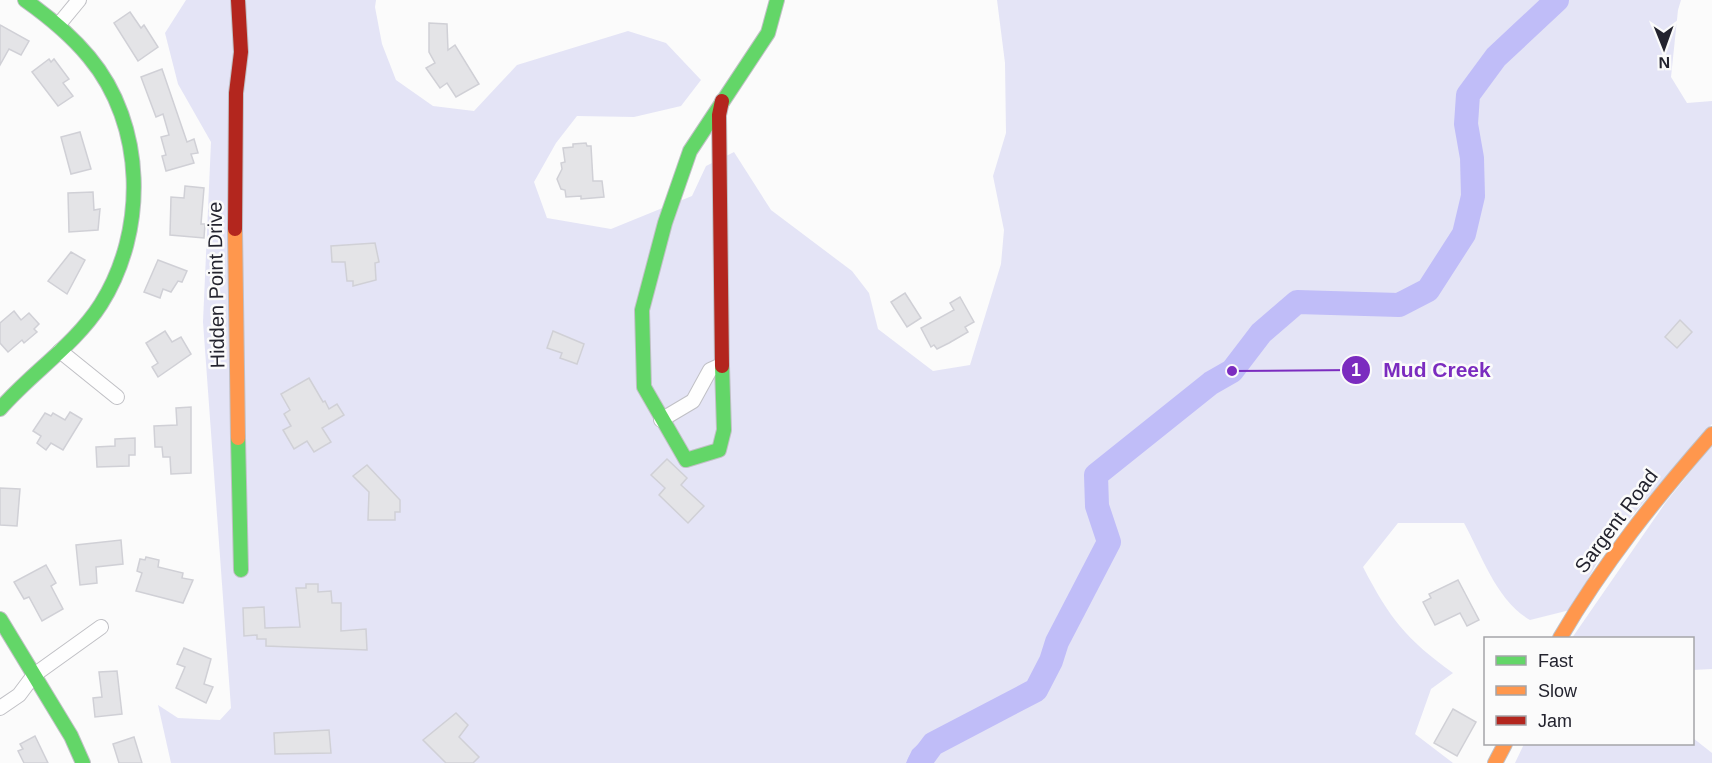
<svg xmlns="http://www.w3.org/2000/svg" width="1712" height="763" viewBox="0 0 1712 763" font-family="Arial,sans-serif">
<rect width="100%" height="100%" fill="#fbfbfb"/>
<!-- green -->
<g fill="#e4e4f6">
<path d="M 186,0 L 376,0 L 375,7 L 382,44 L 396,80 L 433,106 L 474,111 L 517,65 L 628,31 L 666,43 L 701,80 L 681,106 L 634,117 L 577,116 L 556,143 L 534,182 L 547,218 L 611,229 L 692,196 L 706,166 L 734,152 L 771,210 L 852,271 L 869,293 L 878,329 L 933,371 L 970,365 L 1001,264 L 1004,230 L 993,176 L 1006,133 L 1005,63 L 997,0 L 1681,0 L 1678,10 L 1671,77 L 1687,103 L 1712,101 L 1712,424 L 1609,542 L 1570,610 L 1530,620 C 1497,601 1482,556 1464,523 L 1398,523 L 1363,567 C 1390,619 1406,639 1453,673 L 1431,689 L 1415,734 L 1453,763 L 171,763 L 158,705 L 178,718 L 220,720 L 231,708 L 203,322 L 211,142 L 178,84 L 165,33 Z"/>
<path d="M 1712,445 L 1712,669 L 1693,670 L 1692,638 L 1572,638 L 1666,502 Z"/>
<path d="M 1693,738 L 1712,753 L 1712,763 L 1515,763 L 1524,744 L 1692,744 Z"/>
</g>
<!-- water -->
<path fill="#c0bdf8" d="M 928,735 L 938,753 L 930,763 L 906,763 L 912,750 Z"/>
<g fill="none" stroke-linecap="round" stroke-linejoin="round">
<!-- river -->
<path stroke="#c0bdf8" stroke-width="24" d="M 919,763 L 933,744 L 1036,690 L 1051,661 L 1057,642 L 1109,542 L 1097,506 L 1096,475 L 1211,383 L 1232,371 L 1261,333 L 1297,302 L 1399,305 L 1428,290 L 1464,234 L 1473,196 L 1472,158 L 1466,124 L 1468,95 L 1496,57 L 1557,0"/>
</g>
<!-- building -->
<g fill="#e4e4e7" stroke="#d0d0d6" stroke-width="1.5">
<path d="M 130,12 L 141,28 L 144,25 L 158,47 L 138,61 L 114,23 Z"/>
<path d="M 429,23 L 447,24 L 448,50 L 455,45 L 479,84 L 456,97 L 447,83 L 440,88 L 426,68 L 435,63 L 429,52 Z"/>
<path d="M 0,25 L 29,41 L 21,55 L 9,49 L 0,65 Z"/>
<path d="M 49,59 L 51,62 L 54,59 L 69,79 L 63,83 L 73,96 L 58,106 L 32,72 Z"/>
<path d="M 162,69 L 187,142 L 194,139 L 198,153 L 191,154 L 194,163 L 166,171 L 162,156 L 166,155 L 161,137 L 169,135 L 163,114 L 156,117 L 141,77 Z"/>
<path d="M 80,132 L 91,169 L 71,174 L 61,137 Z"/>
<path d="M 586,143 L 587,146 L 591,146 L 593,181 L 602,181 L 604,197 L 581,199 L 581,196 L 566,197 L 565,190 L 561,189 L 557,179 L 562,169 L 561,163 L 565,162 L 563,148 L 573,147 L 573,144 Z"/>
<path d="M 185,186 L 204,188 L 201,224 L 205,224 L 204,238 L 170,235 L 171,197 L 184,198 Z"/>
<path d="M 93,192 L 94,210 L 100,209 L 98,230 L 69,232 L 68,193 Z"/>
<path d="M 375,243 L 379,262 L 375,263 L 376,280 L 353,286 L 353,281 L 347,281 L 345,262 L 332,262 L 331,246 Z"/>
<path d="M 71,252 L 85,260 L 67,294 L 48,281 Z"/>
<path d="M 158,260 L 187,271 L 182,282 L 178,281 L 171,292 L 163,289 L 160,298 L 144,292 Z"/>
<path d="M 905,293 L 921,318 L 907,327 L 891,302 Z"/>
<path d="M 960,297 L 974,322 L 965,327 L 968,332 L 949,343 L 937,349 L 934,345 L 931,347 L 921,328 L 954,310 L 950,303 Z"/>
<path d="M 14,311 L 21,320 L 29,313 L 39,324 L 34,329 L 37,332 L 24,343 L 22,340 L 8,352 L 0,343 L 0,323 Z"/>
<path d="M 1680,320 L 1692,332 L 1677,348 L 1665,337 Z"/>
<path d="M 165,331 L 172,342 L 181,337 L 191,354 L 158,377 L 152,367 L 158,363 L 146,343 Z"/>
<path d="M 553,331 L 584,344 L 577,364 L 560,358 L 562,353 L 547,348 Z"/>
<path d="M 309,378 L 323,402 L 325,401 L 329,409 L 337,404 L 344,415 L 322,428 L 331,442 L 314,452 L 307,441 L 294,449 L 283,430 L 291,426 L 284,414 L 290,410 L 281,394 Z"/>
<path d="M 191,407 L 191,473 L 171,474 L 170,457 L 163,457 L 162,447 L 155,447 L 154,426 L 177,425 L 176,408 Z"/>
<path d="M 70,412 L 82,419 L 63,450 L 51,443 L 46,450 L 37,443 L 41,436 L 33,431 L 45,413 L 51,416 L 53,413 L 65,420 Z"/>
<path d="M 135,438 L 135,455 L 129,455 L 129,466 L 97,467 L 96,447 L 115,446 L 115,439 Z"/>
<path d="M 667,459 L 687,478 L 681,485 L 704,506 L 688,523 L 659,495 L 665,488 L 651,475 Z"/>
<path d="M 367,465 L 400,500 L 400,512 L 395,512 L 395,520 L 368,520 L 369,492 L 353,476 Z"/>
<path d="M 0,488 L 20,489 L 17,526 L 0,525 Z"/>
<path d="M 121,540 L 123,564 L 96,567 L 97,583 L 80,585 L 76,545 Z"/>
<path d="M 146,557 L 159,560 L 158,567 L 183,573 L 182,578 L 193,580 L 183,603 L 136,591 L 142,573 L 137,571 L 140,559 L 145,560 Z"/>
<path d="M 46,565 L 56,583 L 51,586 L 63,609 L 42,621 L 29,597 L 24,599 L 14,582 Z"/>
<path d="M 1458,580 L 1479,620 L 1467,626 L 1460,613 L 1435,625 L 1423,602 L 1431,598 L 1429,594 Z"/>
<path d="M 306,584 L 318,584 L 318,592 L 331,591 L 332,603 L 341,603 L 341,631 L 366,629 L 367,650 L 266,646 L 266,639 L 257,639 L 257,635 L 244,636 L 243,608 L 264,607 L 265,628 L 300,627 L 296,588 L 306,588 Z"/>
<path d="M 184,648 L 211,659 L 204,684 L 213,687 L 206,703 L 176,688 L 185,667 L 177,664 Z"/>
<path d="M 117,671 L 122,714 L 95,717 L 93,698 L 102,697 L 99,672 Z"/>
<path d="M 1453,709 L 1476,722 L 1457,756 L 1434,743 Z"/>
<path d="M 456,713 L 468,725 L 459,737 L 479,757 L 473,763 L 446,763 L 423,740 Z"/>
<path d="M 329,730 L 331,753 L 275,754 L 274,733 Z"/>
<path d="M 35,736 L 48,763 L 24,763 L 18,751 L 23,749 L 20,744 Z"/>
<path d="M 134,737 L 142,763 L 119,763 L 113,744 Z"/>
</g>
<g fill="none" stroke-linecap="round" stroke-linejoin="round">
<!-- street casing -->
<g stroke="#c0c0c5" stroke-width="16">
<g id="street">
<path d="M 60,23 L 79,0"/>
<path d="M 60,351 L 117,397"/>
<path d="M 661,420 L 693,401 L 710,370 L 721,365"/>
<path d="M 0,708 L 19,695 L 34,675 L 101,627"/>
</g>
</g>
<!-- fast casing -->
<g stroke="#c0c0c5" stroke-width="16">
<g id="fast">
<path d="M 722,366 L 724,430 L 719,450 L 686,460 L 644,387 L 642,310 L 665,223 L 690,151 L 768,33 L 777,0"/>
<path d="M 0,409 C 31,373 75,345 101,304 C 147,231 146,125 89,57 C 70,34 49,17 25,0"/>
<path d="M 238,438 L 241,570"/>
<path d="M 0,619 L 71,736 L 83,763"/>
</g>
</g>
<!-- slow casing -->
<g stroke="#c0c0c5" stroke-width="16">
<g id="slow">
<path d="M 235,229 L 238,438"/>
<path d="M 1560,638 C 1603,564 1656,498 1712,434"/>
<path d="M 1495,763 L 1505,744"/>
</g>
</g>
<!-- jam casing -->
<g stroke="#c0c0c5" stroke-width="16">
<g id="jam">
<path d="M 235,229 L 236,93 L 241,52 L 238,0"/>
<path d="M 722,366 L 719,115 L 722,101"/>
</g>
</g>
<!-- street -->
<use href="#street" stroke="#fefefe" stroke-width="14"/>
<!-- fast -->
<use href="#fast" stroke="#63d668" stroke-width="14"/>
<!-- slow -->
<use href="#slow" stroke="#ff974d" stroke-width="14"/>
<!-- jam -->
<use href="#jam" stroke="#b3261e" stroke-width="14"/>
</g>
<g text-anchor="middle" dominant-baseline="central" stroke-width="5" stroke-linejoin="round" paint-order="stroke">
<!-- street labels -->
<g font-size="20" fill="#23232e" stroke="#fbfbfb">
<text transform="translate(216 285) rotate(-91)">Hidden Point Drive</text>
<text transform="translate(1616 521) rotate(-53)">Sargent Road</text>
</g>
</g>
<!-- callouts -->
<path fill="none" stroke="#7b2cbf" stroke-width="2" d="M1232 371L1356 370"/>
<g fill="#7b2cbf" stroke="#fbfbfb" stroke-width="2">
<circle cx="1232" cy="371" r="6"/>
<circle cx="1356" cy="370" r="15"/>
</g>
<g font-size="18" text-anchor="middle" font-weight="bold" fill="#fff">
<text x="1356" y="376">1</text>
</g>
<g font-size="21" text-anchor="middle" font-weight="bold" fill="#7b2cbf" stroke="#fbfbfb" stroke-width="5" stroke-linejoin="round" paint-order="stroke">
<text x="1437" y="377">Mud Creek</text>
</g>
<!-- legend -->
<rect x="1484" y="637" width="210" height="108" fill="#fbfbfb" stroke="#a5a5a9" stroke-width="1.5"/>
<rect x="1496" y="656" width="30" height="9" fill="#63d668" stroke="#a5a5a9" stroke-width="1.5"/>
<text x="1538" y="667" font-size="18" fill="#23232e">Fast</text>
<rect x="1496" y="686" width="30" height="9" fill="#ff974d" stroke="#a5a5a9" stroke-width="1.5"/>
<text x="1538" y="697" font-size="18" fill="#23232e">Slow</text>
<rect x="1496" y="716" width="30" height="9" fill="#b3261e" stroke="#a5a5a9" stroke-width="1.5"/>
<text x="1538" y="727" font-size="18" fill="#23232e">Jam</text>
<!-- north arrow -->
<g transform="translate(1664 48) rotate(179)" stroke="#fbfbfb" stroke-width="4.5" paint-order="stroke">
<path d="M0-4.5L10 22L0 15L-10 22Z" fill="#23232e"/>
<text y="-9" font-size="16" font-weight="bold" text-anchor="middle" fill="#23232e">N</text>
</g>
</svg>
